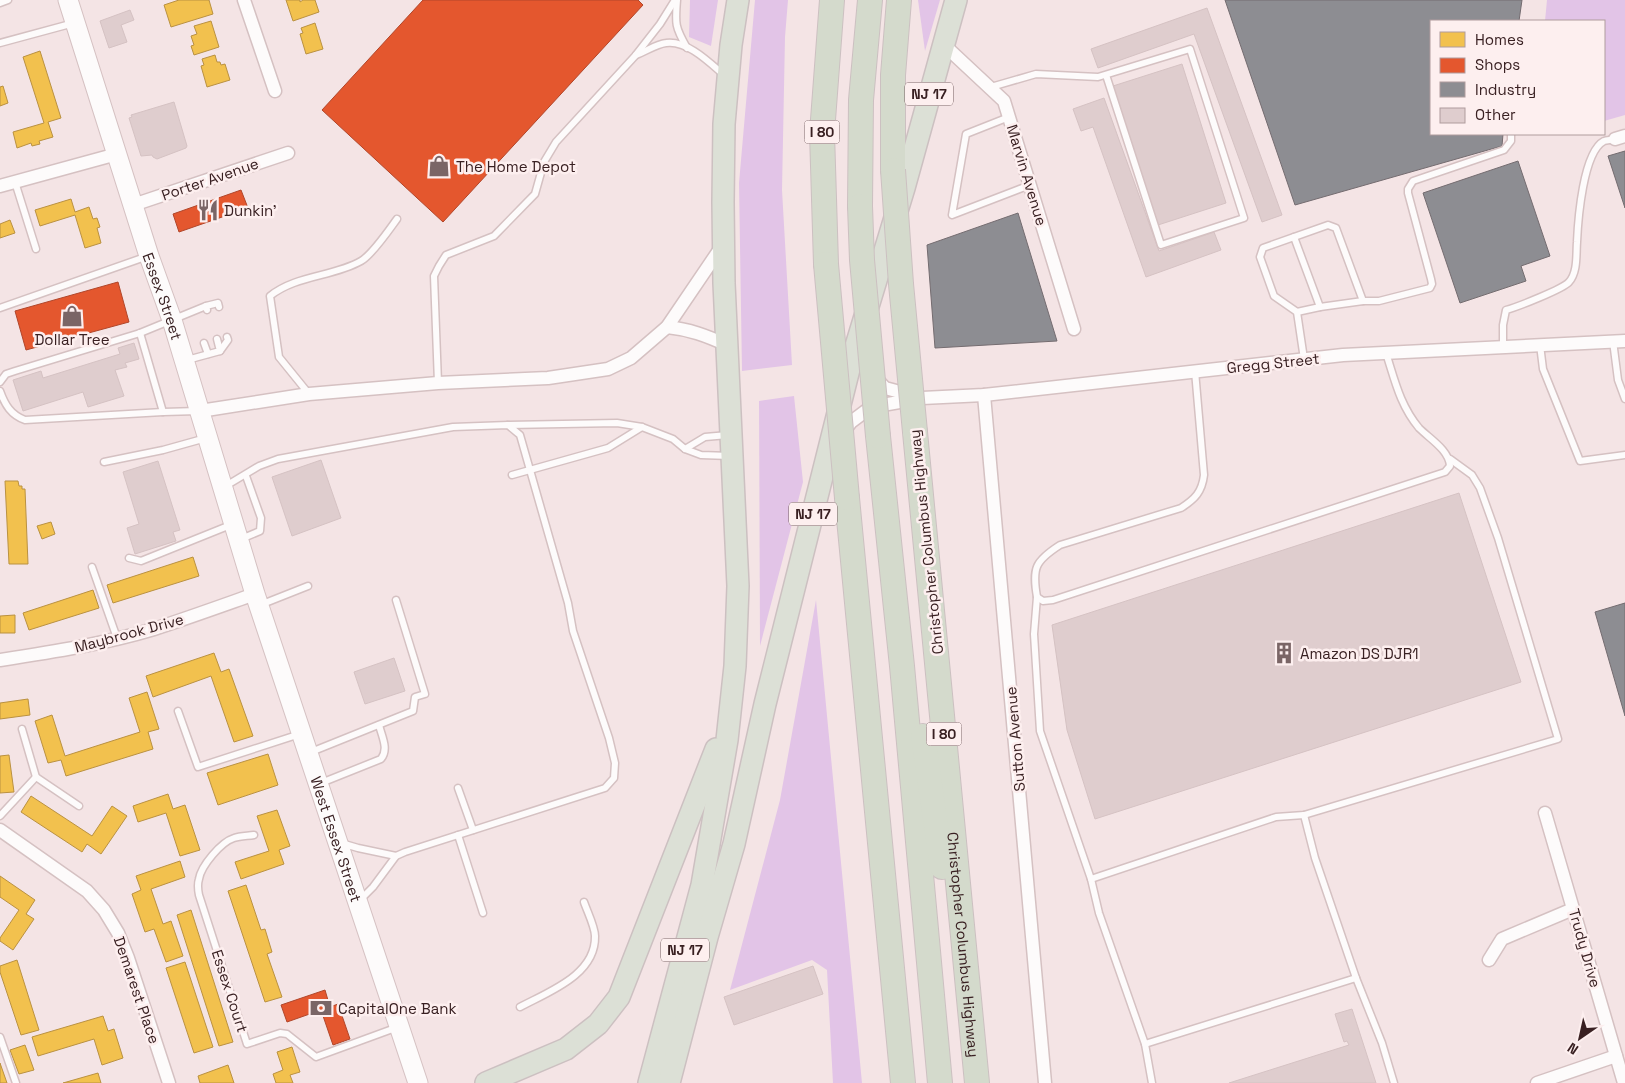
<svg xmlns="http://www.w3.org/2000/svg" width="1625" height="1083" viewBox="0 0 1625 1083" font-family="'Space Grotesk',sans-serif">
<rect width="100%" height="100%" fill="#f4e4e5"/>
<!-- green -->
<g fill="#e2c4e7">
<path d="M 690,0 L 718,0 L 711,46 L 689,37 Z"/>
<path d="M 755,0 L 788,0 L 785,37 L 782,190 L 792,365 L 742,371 L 739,183 Z"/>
<path d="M 918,0 L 940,0 L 925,51 Z"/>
<path d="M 1547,0 L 1625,0 L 1625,115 L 1604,121 L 1604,21 L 1545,21 Z"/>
<path d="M 794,396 L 803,482 L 760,646 L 759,401 Z"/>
<path d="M 816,600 L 862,1083 L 833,1083 L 827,970 L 812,960 L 730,990 L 780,800 Z"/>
</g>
<!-- homes -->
<g fill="#f2c14e" stroke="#ba9141">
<path d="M 179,0 L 209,0 L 213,14 L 171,27 L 164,5 Z"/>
<path d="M 286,0 L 300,0 L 300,2 L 303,0 L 315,0 L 319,12 L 293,21 Z"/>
<path d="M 211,21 L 219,47 L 194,55 L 191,46 L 194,45 L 191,36 L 197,34 L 194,26 Z"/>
<path d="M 315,23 L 323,49 L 306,54 L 300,34 L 303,33 L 301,28 Z"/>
<path d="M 40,51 L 61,118 L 48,122 L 53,137 L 39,141 L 40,144 L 32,146 L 31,143 L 17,148 L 13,132 L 44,123 L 23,57 Z"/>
<path d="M 215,55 L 217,62 L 220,62 L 221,65 L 225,64 L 230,80 L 207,87 L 201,66 L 204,65 L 202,59 Z"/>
<path d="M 3,86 L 8,103 L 0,106 L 0,87 Z"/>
<path d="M 71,199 L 75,212 L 89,207 L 93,219 L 97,218 L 100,227 L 97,228 L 101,243 L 85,248 L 75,215 L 40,226 L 35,210 Z"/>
<path d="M 10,220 L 15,233 L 0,238 L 0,224 Z"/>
<path d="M 5,481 L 18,481 L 19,486 L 22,486 L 22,489 L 25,489 L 28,564 L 9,564 Z"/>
<path d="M 51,522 L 55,534 L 42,539 L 37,526 Z"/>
<path d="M 193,557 L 199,576 L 113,603 L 107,585 Z"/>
<path d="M 93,590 L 99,608 L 29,630 L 23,613 Z"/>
<path d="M 15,615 L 15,633 L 0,633 L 0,616 Z"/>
<path d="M 214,653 L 221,672 L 229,669 L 253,736 L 234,742 L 211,676 L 153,697 L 146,676 Z"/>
<path d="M 147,692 L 159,729 L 148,732 L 153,749 L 66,776 L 61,760 L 48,763 L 35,721 L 52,715 L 65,756 L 140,732 L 129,698 Z"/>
<path d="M 28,699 L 30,715 L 0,719 L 0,703 Z"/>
<path d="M 268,754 L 278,785 L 218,805 L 207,773 Z"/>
<path d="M 9,755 L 14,792 L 0,793 L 0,756 Z"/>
<path d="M 168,794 L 173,809 L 185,805 L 200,850 L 180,856 L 166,813 L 138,822 L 133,806 Z"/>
<path d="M 31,796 L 92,836 L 112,806 L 127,816 L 101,854 L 87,844 L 82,852 L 21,812 Z"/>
<path d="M 277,810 L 290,846 L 279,850 L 284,864 L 241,879 L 235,862 L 269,851 L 257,816 Z"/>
<path d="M 180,861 L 185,877 L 151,889 L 163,924 L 171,921 L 183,956 L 166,962 L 154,929 L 145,932 L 132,894 L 141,890 L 136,876 Z"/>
<path d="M 0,876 L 35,900 L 26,914 L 34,919 L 13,950 L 0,941 L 0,938 L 19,910 L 0,897 Z"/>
<path d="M 246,885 L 261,930 L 265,929 L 272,952 L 267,954 L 282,997 L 265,1002 L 228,891 Z"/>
<path d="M 191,910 L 233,1042 L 219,1046 L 177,915 Z"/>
<path d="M 17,960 L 39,1030 L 21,1035 L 0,972 L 0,966 Z"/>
<path d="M 185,962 L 213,1047 L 194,1053 L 166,968 Z"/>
<path d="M 103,1016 L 108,1031 L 114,1029 L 123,1058 L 102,1065 L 94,1039 L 38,1056 L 32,1037 Z"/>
<path d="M 25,1045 L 34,1070 L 19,1074 L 10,1050 Z"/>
<path d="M 292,1047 L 300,1072 L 290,1075 L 293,1083 L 276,1083 L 273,1074 L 283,1070 L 277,1052 Z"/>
<path d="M 0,1063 L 7,1083 L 0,1083 Z"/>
<path d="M 228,1065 L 234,1083 L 200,1083 L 198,1076 Z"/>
<path d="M 98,1073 L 101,1083 L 63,1083 Z"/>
</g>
<!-- shops -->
<g fill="#e4572e" stroke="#b1462a">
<path d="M 423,0 L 638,0 L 643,5 L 443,222 L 322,110 Z"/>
<path d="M 241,190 L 248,208 L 179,232 L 173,214 Z"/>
<path d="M 118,282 L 129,322 L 26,350 L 15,311 Z"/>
<path d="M 325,990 L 330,1007 L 338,1004 L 350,1039 L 333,1045 L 321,1010 L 287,1022 L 281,1005 Z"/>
</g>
<!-- industry -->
<g fill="#8d8d92" stroke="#746c70">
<path d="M 1225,0 L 1522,0 L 1519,21 L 1431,21 L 1431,134 L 1503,134 L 1502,146 L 1295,205 Z"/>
<path d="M 1625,151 L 1625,208 L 1608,156 Z"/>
<path d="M 1518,161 L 1550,256 L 1521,266 L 1526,281 L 1460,303 L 1423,193 Z"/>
<path d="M 1018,213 L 1057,341 L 935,348 L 927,245 Z"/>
<path d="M 1625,603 L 1625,716 L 1595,612 Z"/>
</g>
<!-- building -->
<g fill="#dfcdce" stroke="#d5c2c3">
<path d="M 1207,8 L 1282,215 L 1262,222 L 1194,34 L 1098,68 L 1091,49 Z"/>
<path d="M 130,10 L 134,20 L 121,25 L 127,42 L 109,48 L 100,21 Z"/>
<path d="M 1182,64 L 1226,203 L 1158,225 L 1113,86 Z"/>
<path d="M 1104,98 L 1159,251 L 1214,232 L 1221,250 L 1146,277 L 1093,127 L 1081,131 L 1073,109 Z"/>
<path d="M 174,102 L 187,146 L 186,148 L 157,159 L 153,157 L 152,155 L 141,156 L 129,118 L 132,117 L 131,115 Z"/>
<path d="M 134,343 L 139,359 L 125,363 L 127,367 L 115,370 L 124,396 L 88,407 L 83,392 L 23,411 L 13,380 L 41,371 L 43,378 L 120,354 L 118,348 Z"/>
<path d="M 321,460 L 341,518 L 292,536 L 272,477 Z"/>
<path d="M 158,461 L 180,530 L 173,532 L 176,541 L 135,554 L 127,528 L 139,524 L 123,472 Z"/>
<path d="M 1459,493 L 1521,682 L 1095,819 L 1067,730 L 1052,625 Z"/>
<path d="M 394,658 L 405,691 L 365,704 L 354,672 Z"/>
<path d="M 813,966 L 823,994 L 734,1025 L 724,997 Z"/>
<path d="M 1352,1009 L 1376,1083 L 1229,1083 L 1349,1045 L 1347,1041 L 1344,1042 L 1335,1014 Z"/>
</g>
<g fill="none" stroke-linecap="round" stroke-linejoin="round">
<!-- service casing -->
<g stroke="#d5c1c2" stroke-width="9">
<g id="service">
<path d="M 677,0 C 675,24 675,27 687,48"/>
<path d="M 0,3 L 8,0"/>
<path d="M 0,43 L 74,23"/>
<path d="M 636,55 C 645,52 656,44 666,43 C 687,40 709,62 724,75"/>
<path d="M 991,87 L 1036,74 L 1098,77 L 1190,49 L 1244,218 L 1161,245 L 1106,75"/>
<path d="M 1009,117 L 966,134 L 952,215 L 1030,185"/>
<path d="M 15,182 L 36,249"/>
<path d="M 1294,237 L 1320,307"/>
<path d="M 206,306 L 218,303 L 219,307"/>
<path d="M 0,308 L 148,256"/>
<path d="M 1297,312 L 1320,307 L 1363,301"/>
<path d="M 140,333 L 163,412"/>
<path d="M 1613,341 L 1618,380 L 1625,399"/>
<path d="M 204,343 L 208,354"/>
<path d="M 1540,345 L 1543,369 L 1580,461 L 1625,455"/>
<path d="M 1503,347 L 1503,325 L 1506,310 C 1517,307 1563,289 1569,282 C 1578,272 1576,254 1577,242 C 1578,220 1583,152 1604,141 C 1607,140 1612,140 1615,139"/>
<path d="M 220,351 L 228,340 L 227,337"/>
<path d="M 1304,359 L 1297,312 L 1274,296 L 1260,257 L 1263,248 L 1328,225 L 1336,228 L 1363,301 L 1379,301 L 1430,288 L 1432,284 L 1431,279 L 1408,193 L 1408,189 L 1413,181 L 1504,150 L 1511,141 L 1511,134"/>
<path d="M 187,360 L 220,351 L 217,339"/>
<path d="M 1195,371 L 1204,475 C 1202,492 1195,499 1181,508 L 1060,545 C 1035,561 1032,568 1037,597 L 1043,601 L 1053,600 L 1445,472 L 1450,466 C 1449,450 1430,439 1419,428 C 1400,405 1395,381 1386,353"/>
<path d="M 0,382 L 6,374 L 15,371 L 140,333 L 206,306 L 207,310"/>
<path d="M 438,383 L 434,276 L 439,266 L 446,255 L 494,236 L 535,194 L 544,162 L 556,142 L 635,56 L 660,24 L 675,0"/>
<path d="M 0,391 C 5,405 11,415 25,420 L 163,412 L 198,411"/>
<path d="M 309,394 L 279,357 L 270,296 C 296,275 333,277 361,261 C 372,255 389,230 397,219"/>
<path d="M 508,425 L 617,423 L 642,427 L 673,439 L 685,449 L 701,455 L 730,456"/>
<path d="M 685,449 L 705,437 L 728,435"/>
<path d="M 104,462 L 163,450 L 206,438"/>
<path d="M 512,475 L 608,448 L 642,427"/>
<path d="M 224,487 L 259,466 L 278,459 L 453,427 L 508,425 L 520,435 L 568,603 L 573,631 L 609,738 L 615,763 L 614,778 L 605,788 L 405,852 L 396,856 L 373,887 L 360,900"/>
<path d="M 241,539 L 260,531 L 261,518 L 246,476"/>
<path d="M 129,558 L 141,561 L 233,524"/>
<path d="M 92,567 L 117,638"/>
<path d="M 1037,597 L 1034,634 L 1040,731 L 1091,879 L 1099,913 L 1145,1044 L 1356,978 L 1315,858 L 1304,815"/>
<path d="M 260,605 L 308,586"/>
<path d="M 178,711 L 198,767 L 300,734"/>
<path d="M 22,729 L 36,777 L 79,806"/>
<path d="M 311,752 L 408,713 L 413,711 L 415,697 L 425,694 L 396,600"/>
<path d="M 321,783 L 381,759 C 389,749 382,737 379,725"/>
<path d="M 458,788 L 473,830"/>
<path d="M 0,816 L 36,777"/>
<path d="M 254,835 C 248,836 240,836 234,838 C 221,842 201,866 199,879 C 197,885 198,890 199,895 L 247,1044 L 280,1033 L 287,1034 L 316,1057 L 398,1027"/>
<path d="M 458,835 L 483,913"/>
<path d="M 341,843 L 358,848 L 396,856"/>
<path d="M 1091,879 L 1276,817 L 1304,815 L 1558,739 L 1498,538 L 1480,488 L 1472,475 L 1450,459"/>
<path d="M 1356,978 L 1382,1043 L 1394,1083"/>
<path d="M 520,1007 C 548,992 596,975 595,936 C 595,927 587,911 584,902"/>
<path d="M 0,1037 L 16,1083"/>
<path d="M 1145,1044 L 1152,1083"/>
</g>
</g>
<!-- minor casing -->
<g stroke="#d5c1c2" stroke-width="15">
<g id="minor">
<path d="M 244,0 L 275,91"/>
<path d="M 943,44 L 1004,101 L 1074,329"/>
<path d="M 1615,139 L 1625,136"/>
<path d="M 0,186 L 117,154"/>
<path d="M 133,205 L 288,153"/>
<path d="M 667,327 C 689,329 707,336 727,345"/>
<path d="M 874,376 L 885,388 L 915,396"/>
<path d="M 984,395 L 1045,1083"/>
<path d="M 200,411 L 309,394 L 438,383 L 548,378 L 608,369 L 631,358 L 667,327 L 722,246"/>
<path d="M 842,434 L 851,422 L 871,407 L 922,398 L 984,395 L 1343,355 L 1625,341"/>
<path d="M 0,660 C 52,652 104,644 154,629 C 188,618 221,606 255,594"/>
<path d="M 1545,813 L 1624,1083"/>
<path d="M 0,830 L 87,891 L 104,910 L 118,933 L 128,958 L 169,1083"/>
<path d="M 1489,960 L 1502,939 L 1573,909"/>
<path d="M 1537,1083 L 1616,1056"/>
</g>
</g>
<!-- secondary casing -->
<g stroke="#d5c1c2" stroke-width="21">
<g id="secondary">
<path id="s1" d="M 68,0 L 149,256 L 172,320 L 255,594 L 418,1083"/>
</g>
</g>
<!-- trunk casing -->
<g stroke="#ccc0c1" stroke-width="24">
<g id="trunk">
<path d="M 486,1083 L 566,1049 L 598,1024 L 619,997 L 716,749"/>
<path d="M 649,1083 L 702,885 L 727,740 L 735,666 L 738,586 L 724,283 L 723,202 L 724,124 L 731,45 L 738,0"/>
<path d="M 669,1083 L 707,937 L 734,844 L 765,704 L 849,369 L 904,188 L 956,0"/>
</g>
</g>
<!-- motorway casing -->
<g stroke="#ccc0c1" stroke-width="26">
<g id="motorway">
<path d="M 893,170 L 893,75 L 899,0"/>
<path d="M 860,206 L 861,100 L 870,0"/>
<path d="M 826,264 L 822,133 L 832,0"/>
<path id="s2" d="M 915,432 L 977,1083"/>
<path d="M 878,436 L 902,666 L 940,1083"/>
<path d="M 847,498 L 903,1083"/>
<path d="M 923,736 L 942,867"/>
</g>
</g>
<!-- service -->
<use href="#service" stroke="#fdfbfb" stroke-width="6"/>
<!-- minor -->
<use href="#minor" stroke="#fdfbfb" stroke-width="12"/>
<!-- secondary -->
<use href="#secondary" stroke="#fdfbfb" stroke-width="19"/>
<!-- trunk -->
<use href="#trunk" stroke="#dce0d6" stroke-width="21"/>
<!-- motorway -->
<use href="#motorway" stroke="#d4dacc" stroke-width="24"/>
<!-- motorway-bridge casing -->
<g stroke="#ccc0c1" stroke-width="26" stroke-linecap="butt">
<g id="motorway-bridge">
<path d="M 893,170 L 901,284 L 915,432"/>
<path d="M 860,206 L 862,260 L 878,436"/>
<path d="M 826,264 L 847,498"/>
</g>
</g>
<!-- motorway-bridge -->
<use href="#motorway-bridge" stroke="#d4dacc" stroke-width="24"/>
</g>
<!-- icons -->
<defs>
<g id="shop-bare" transform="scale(1.725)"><path d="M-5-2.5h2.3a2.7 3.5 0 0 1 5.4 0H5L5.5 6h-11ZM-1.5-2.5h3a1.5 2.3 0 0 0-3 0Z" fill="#7a6566" stroke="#fdefef" stroke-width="2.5" paint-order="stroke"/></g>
<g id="restaurant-bare" transform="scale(1.725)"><path d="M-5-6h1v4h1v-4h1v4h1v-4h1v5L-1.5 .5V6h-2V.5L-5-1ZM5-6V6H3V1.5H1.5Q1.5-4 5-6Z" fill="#7a6566" stroke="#fdefef" stroke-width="2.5" paint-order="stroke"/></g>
<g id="building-bare" transform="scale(1.725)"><path d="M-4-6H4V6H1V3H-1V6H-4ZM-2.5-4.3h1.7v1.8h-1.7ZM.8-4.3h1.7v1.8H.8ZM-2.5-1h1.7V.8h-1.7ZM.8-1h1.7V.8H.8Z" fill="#7a6566" stroke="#fdefef" stroke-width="2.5" paint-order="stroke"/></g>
<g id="bank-bare" transform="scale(1.725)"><path d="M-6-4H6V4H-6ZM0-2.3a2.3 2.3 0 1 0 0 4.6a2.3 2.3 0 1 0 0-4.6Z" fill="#7a6566" stroke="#fdefef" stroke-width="2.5" paint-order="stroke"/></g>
</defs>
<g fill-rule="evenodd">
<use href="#shop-bare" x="439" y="166"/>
<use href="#restaurant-bare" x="208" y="210"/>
<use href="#shop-bare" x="72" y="316"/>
<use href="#building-bare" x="1284" y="653"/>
<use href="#bank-bare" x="321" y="1008"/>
</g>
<g text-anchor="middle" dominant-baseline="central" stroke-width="5" stroke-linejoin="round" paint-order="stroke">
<!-- shield labels -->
<g fill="#fdefef" stroke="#745e60" stroke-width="1">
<rect x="905" y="82.5" width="48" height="23" rx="4"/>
<rect x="804.5" y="120.5" width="35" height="23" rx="4"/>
<rect x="789" y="502.5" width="48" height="23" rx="4"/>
<rect x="926.5" y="722.5" width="35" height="23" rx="4"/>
<rect x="661" y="938.5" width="48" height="23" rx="4"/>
</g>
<g font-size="14" font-weight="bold" fill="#392022">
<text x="929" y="94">NJ 17</text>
<text x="822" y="132">I 80</text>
<text x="813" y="514">NJ 17</text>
<text x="944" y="734">I 80</text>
<text x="685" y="950">NJ 17</text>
</g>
<!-- poi labels -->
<g font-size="15" fill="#392022" stroke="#fdefef" text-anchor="start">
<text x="456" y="166">The Home Depot</text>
<text x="224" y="210">Dunkin'</text>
<text x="72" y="339" text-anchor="middle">Dollar Tree</text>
<text x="1300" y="653">Amazon DS DJR1</text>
<text x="338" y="1008">CapitalOne Bank</text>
</g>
<!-- street labels -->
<g font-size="15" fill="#392022" stroke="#fdefef">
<text transform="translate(1027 175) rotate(73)">Marvin Avenue</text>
<text transform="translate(210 179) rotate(-19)">Porter Avenue</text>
<text stroke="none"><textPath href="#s1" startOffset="311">Essex Street</textPath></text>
<text transform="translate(1273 363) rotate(-6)">Gregg Street</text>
<text transform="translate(926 542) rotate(-96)">Christopher Columbus Highway</text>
<text transform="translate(129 633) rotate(-15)">Maybrook Drive</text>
<text transform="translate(1015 739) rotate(-95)">Sutton Avenue</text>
<text stroke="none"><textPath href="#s1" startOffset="881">West Essex Street</textPath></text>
<text stroke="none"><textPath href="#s2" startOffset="515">Christopher Columbus Highway</textPath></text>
<text transform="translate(1585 948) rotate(74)">Trudy Drive</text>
<text transform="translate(137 990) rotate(71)">Demarest Place</text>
<text transform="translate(230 991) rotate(72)">Essex Court</text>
</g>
</g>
<!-- legend -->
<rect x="1430" y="20" width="175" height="115" fill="#fdefef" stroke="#af9c9d"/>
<rect x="1440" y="32" width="25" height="15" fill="#f2c14e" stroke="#af9c9d"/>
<text x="1475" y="45" font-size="15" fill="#392022">Homes</text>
<rect x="1440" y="58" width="25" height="15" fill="#e4572e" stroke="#af9c9d"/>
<text x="1475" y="70" font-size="15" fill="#392022">Shops</text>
<rect x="1440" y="82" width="25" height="15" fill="#8d8d92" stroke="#af9c9d"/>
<text x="1475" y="95" font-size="15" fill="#392022">Industry</text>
<rect x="1440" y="108" width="25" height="15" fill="#dfcdce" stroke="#af9c9d"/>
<text x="1475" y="120" font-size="15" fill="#392022">Other</text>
<!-- north arrow -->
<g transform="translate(1580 1038) rotate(214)" stroke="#fdefef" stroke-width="4" paint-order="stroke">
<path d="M0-4L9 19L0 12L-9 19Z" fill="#392022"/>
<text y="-8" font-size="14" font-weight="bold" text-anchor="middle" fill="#392022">N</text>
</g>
</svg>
